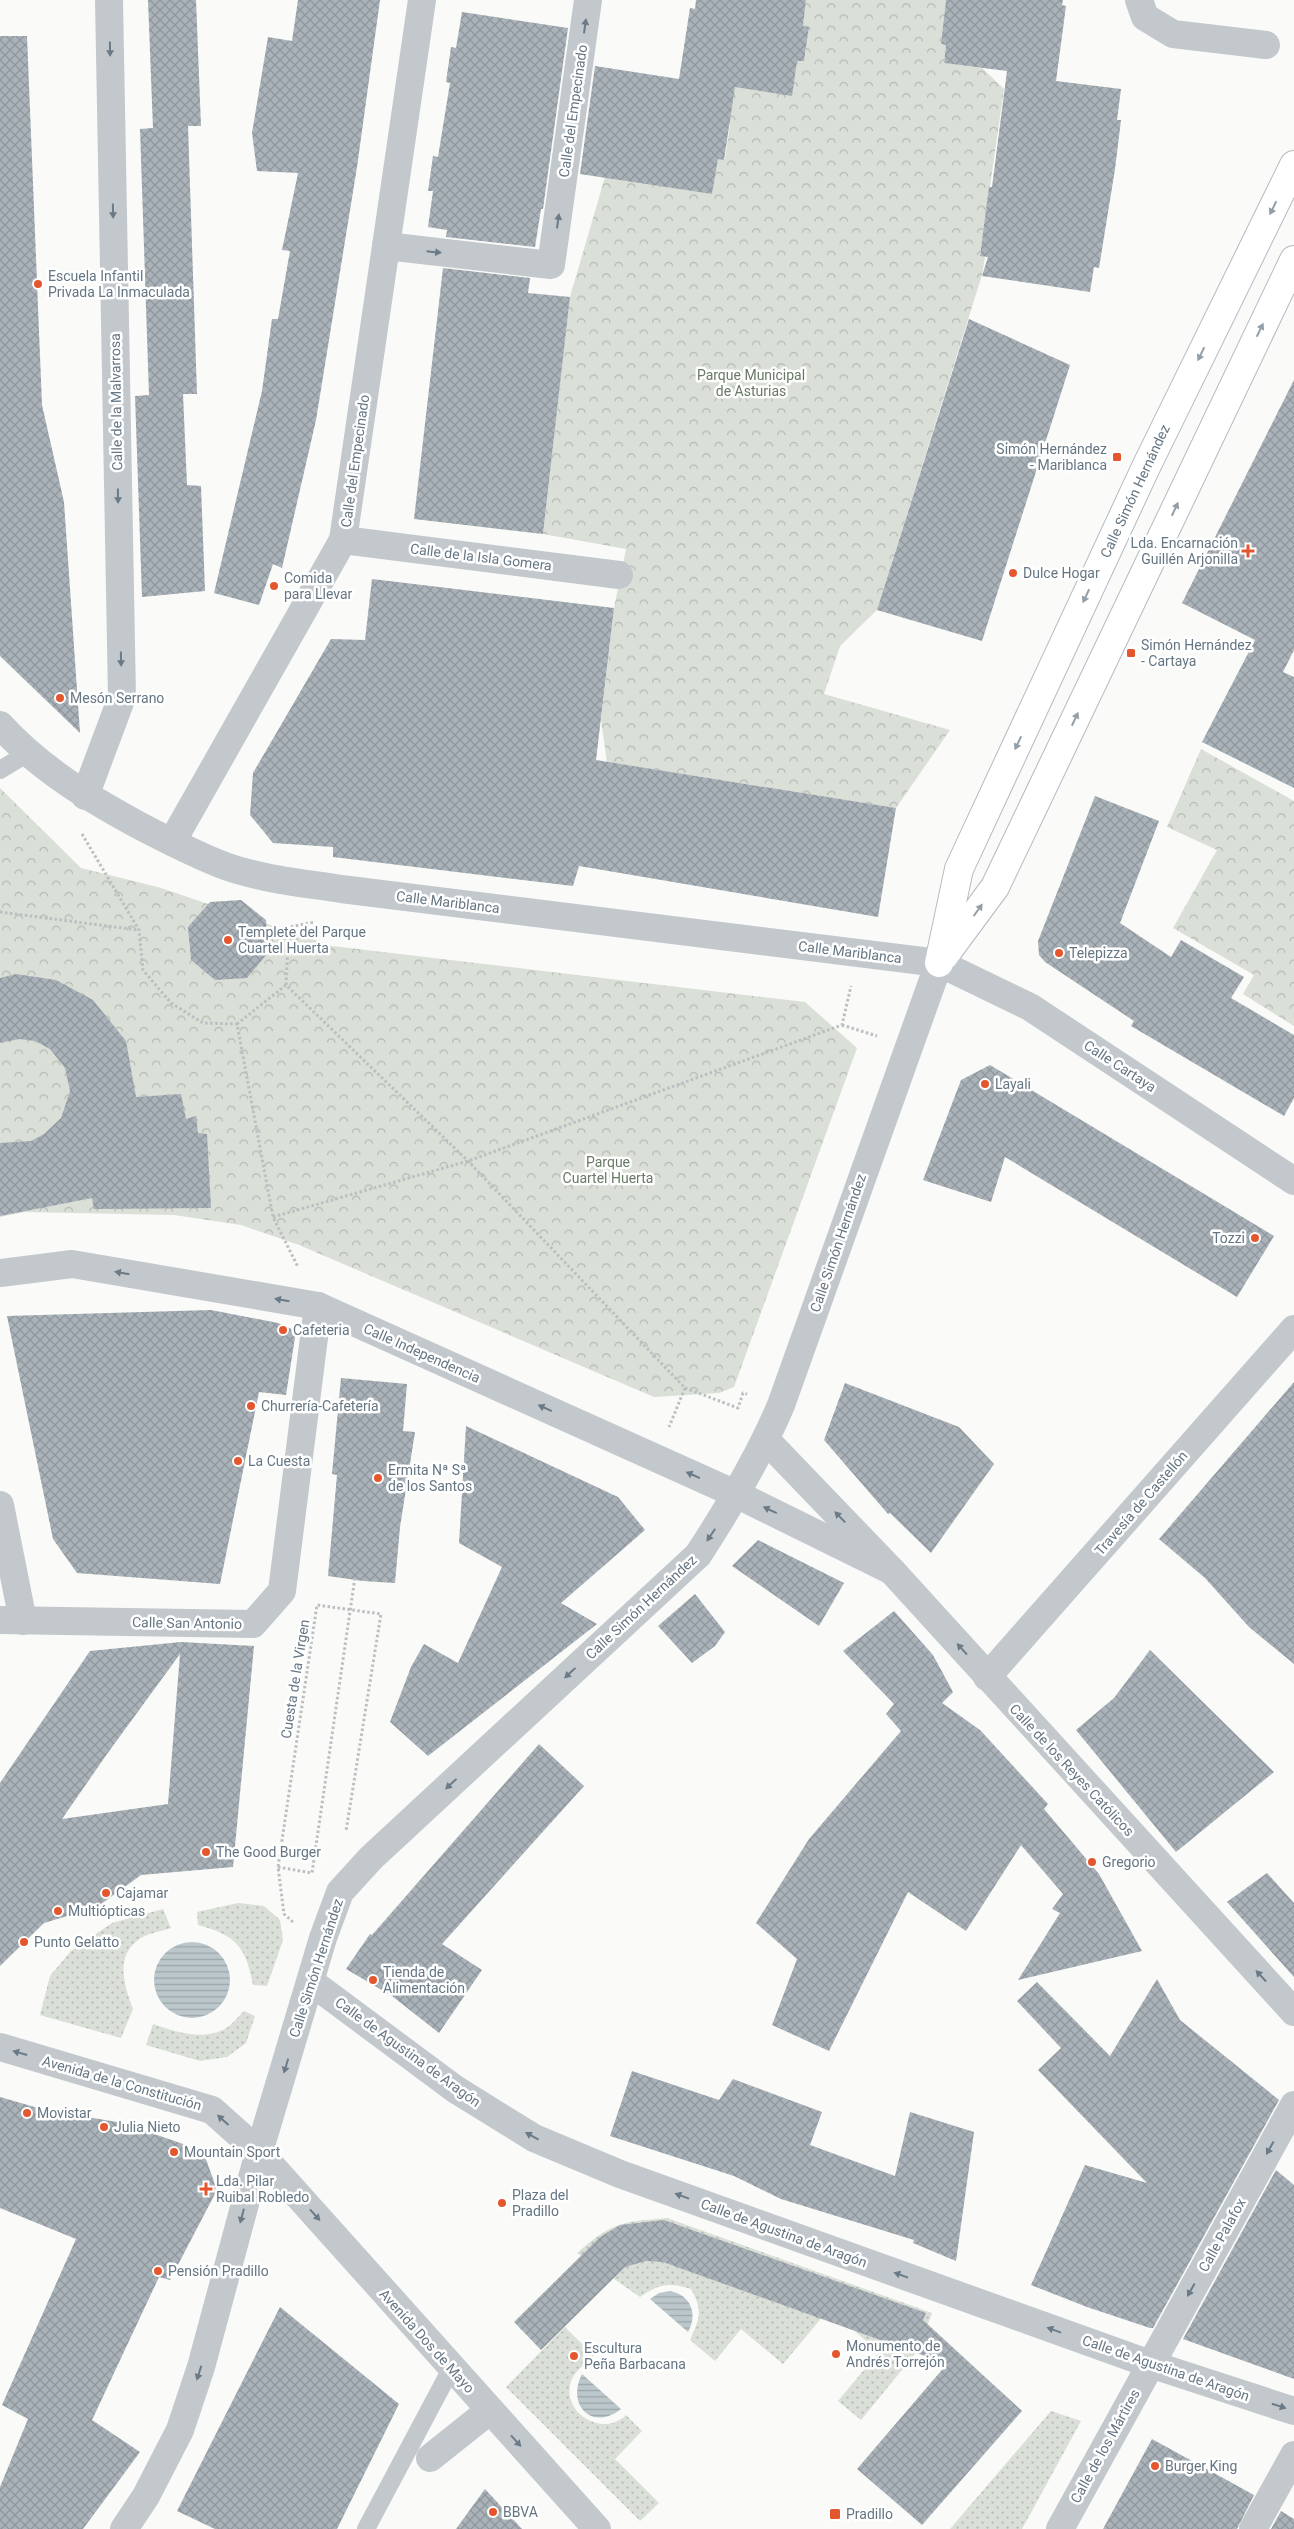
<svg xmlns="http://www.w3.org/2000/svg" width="1294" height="2529" viewBox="0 0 1294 2529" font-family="Roboto,sans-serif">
<defs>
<pattern id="park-crowns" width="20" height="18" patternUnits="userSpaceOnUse" patternTransform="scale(1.25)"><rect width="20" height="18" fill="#dadfd7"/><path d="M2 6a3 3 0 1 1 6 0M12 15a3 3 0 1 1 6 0" fill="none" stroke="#b4b9b4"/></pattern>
<pattern id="garden-dots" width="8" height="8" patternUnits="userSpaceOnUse" patternTransform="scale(1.25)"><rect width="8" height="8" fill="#dadfd7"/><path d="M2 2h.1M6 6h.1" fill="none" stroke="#b4b9b4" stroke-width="1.8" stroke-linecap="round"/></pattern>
<pattern id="water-rules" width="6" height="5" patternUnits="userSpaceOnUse" patternTransform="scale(1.25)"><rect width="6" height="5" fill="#bbc7cb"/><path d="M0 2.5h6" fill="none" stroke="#9ca6aa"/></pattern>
<pattern id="building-cross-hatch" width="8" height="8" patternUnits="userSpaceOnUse" patternTransform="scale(1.25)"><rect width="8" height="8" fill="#aab3b9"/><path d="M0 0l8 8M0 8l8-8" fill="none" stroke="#8e969c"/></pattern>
</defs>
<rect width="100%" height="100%" fill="#fafaf8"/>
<!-- park -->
<g fill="url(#park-crowns)">
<path d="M 806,0 L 946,0 L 941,44 L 946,45 L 944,63 L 982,68 L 1004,89 L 980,255 L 985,257 L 982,275 L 877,610 L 840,646 L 824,694 L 950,730 L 896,808 L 607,762 L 601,720 L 614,608 L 626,549 L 543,534 L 570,297 L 605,177 L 712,194 L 718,159 L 725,159 L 730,125 L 724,124 L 728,85 L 797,61 L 804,61 L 809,27 L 803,26 Z"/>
<path d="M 1201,749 L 1294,801 L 1294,1026 L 1243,994 L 1254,975 L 1173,928 L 1217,850 L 1167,827 Z"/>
<path d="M 0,788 L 81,868 L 161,888 L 332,946 L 805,1002 L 857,1048 L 734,1387 L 719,1393 L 654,1397 L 299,1245 L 241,1225 L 174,1215 L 24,1212 L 0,1217 Z"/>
</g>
<!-- garden -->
<g fill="url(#garden-dots)">
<path d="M 238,1903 L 264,1906 L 280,1920 L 283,1940 L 267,1986 L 253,1985 C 246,1947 236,1935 198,1925 L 197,1912 Z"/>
<path d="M 163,1909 L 171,1928 C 162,1931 149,1933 141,1938 C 114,1955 124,1985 133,2009 L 121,2038 L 40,2015 L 50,1976 L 71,1951 L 112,1923 Z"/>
<path d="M 244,2011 L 255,2016 L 246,2043 L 227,2057 L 200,2061 L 146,2045 L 153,2024 C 175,2032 201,2040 223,2030 C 230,2027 238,2017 244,2011 Z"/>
<path d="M 667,2218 L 932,2313 L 919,2349 L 861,2420 L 838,2401 L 879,2352 L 829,2309 L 783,2364 L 741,2329 L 715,2361 L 690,2340 C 700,2318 703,2311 691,2289 C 668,2282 659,2284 640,2297 L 577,2253 C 613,2222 620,2222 667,2218 Z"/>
<path d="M 565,2327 L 594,2356 C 587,2362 576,2370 572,2379 C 558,2411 603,2439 626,2415 L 642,2431 L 615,2459 L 659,2503 L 640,2521 L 506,2387 Z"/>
<path d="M 1051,2411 L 1081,2421 L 1022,2529 L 950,2529 Z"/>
</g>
<!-- water -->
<g fill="url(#water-rules)">
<circle cx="192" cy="1980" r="38"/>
<path d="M 670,2291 C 691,2295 698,2314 688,2332 L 650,2299 L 659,2293 Z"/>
<path d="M 582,2374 L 621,2409 C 592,2432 566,2405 582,2374 Z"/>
</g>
<!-- building -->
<g fill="url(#building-cross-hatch)" fill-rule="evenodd">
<path d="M 148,0 L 196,0 L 201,126 L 188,126 L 197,394 L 183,394 L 187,485 L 201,486 L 205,591 L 142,597 L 135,396 L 149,395 L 140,129 L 153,128 Z"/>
<path d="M 298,0 L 380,0 L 357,167 L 316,420 L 282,568 L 273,564 L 259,605 L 214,593 L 262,391 L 272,319 L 278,319 L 290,251 L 282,250 L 298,173 L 257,171 L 252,133 L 268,37 L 292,41 Z"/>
<path d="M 696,0 L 806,0 L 803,26 L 809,27 L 804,61 L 797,61 L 792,96 L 735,87 L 724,160 L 718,159 L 712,194 L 580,174 L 595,66 L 679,79 L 690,8 L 695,9 Z"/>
<path d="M 946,0 L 1063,0 L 1062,5 L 1066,6 L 1056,81 L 1121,89 L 1117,120 L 1121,120 L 1115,169 L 1099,268 L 1094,267 L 1090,292 L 982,276 L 988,257 L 980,256 L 989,187 L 992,187 L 1007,71 L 944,63 L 946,45 L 941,44 Z"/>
<path d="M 462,12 L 568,28 L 543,209 L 541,209 L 535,247 L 446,237 L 447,230 L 428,227 L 433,191 L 428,191 L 433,156 L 438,157 L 450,83 L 446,82 L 451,47 L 456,48 Z"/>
<path d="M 0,36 L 27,36 L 42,405 L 64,502 L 80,733 L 0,656 Z"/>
<path d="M 443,268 L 530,278 L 528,293 L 570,297 L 543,534 L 414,519 Z"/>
<path d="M 969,319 L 1070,365 L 982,641 L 877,610 Z"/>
<path d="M 1294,380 L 1294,650 L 1283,672 L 1294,677 L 1294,788 L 1202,742 L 1255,640 L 1182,603 Z"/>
<path d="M 372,579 L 614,608 L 596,760 L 896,808 L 878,917 L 579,866 L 573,886 L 333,857 L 333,847 L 273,843 L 250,815 L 253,773 L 331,639 L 365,640 Z"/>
<path d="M 1095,796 L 1159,821 L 1120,923 L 1171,957 L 1181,940 L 1244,977 L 1231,998 L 1294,1035 L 1294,1098 L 1284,1116 L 1131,1026 L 1134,1021 L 1045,962 L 1039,955 L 1038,941 Z"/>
<path d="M 241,900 L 266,920 L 268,953 L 247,978 L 215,980 L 191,960 L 188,927 L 210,902 Z"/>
<path d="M 16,974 L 56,980 L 93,1000 L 126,1041 L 136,1097 L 181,1094 L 186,1119 L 196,1116 L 198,1133 L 207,1134 L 211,1208 L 94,1209 L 92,1198 L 0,1216 L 0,1143 L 31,1141 L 44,1134 L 61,1118 L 70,1091 L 65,1068 L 50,1049 L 35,1041 L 19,1039 L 0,1043 L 0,978 Z"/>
<path d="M 990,1065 L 1274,1236 L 1237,1297 L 1005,1157 L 991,1202 L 923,1180 L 961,1080 Z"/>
<path d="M 211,1310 L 278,1323 L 296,1331 L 286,1395 L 259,1392 L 220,1584 L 77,1573 L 53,1539 L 7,1316 Z"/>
<path d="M 341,1378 L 407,1384 L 403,1431 L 415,1432 L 400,1527 L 395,1583 L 363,1581 L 328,1576 L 337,1475 L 332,1474 Z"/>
<path d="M 1294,1382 L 1294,1664 L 1249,1627 L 1205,1578 L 1159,1539 Z"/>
<path d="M 845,1383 L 959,1427 L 994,1464 L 931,1553 L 890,1513 L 888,1514 L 824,1440 Z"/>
<path d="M 466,1426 L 618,1497 L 645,1530 L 561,1603 L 597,1624 L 428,1756 L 390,1722 L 411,1667 L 424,1644 L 458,1663 L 502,1567 L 459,1543 Z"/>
<path d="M 758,1540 L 844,1583 L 819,1626 L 732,1566 Z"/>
<path d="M 695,1594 L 725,1632 L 715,1646 L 692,1663 L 658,1626 Z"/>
<path d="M 894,1611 L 933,1655 L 953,1692 L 942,1703 L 980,1730 L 1048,1804 L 1044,1809 L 1099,1874 L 1142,1951 L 1018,1980 L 1060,1913 L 1052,1909 L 1063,1894 L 1021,1845 L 966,1931 L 908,1892 L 829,2051 L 772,2025 L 797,1959 L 756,1923 L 809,1839 L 901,1731 L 886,1714 L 894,1704 L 843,1651 Z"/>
<path d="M 181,1642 L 254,1646 L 233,1867 L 141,1875 L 97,1907 L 44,1923 L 0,1966 L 0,1783 L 90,1651 ZM 180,1654 L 168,1804 L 62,1819 L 107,1754 Z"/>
<path d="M 1150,1650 L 1274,1772 L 1176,1852 L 1076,1730 L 1114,1698 Z"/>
<path d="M 539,1744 L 584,1786 L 442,1944 L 482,1970 L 439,2033 L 392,1996 L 346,1969 L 370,1934 L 372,1935 Z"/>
<path d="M 1267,1873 L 1294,1903 L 1294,1977 L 1227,1902 Z"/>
<path d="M 1157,1979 L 1180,2020 L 1279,2100 L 1153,2328 L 1150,2328 L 1087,2307 L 1031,2285 L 1085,2165 L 1147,2183 L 1038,2070 L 1061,2048 L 1017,2001 L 1037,1982 L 1110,2056 Z"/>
<path d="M 632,2071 L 719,2100 L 733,2079 L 822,2112 L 810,2145 L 895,2176 L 910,2112 L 974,2132 L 956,2261 L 913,2243 L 914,2240 L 781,2199 L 734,2176 L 610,2136 Z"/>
<path d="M 0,2097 L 45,2110 L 123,2123 L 203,2151 L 217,2190 L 170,2280 L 159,2277 L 92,2420 L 140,2452 L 83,2529 L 0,2529 L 0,2487 L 28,2419 L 2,2405 L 76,2239 L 0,2208 Z"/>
<path d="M 1276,2170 L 1294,2185 L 1294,2379 L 1183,2339 Z"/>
<path d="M 664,2220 L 926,2313 L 923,2320 L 1022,2411 L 922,2525 L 857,2469 L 947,2364 L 663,2262 L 646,2261 L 625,2267 L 541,2350 L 514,2322 L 600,2237 L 620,2225 Z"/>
<path d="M 280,2307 L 399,2404 L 337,2529 L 215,2529 L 177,2511 Z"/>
<path d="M 1152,2439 L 1254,2495 L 1237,2529 L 1103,2529 Z"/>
<path d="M 485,2489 L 522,2529 L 456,2529 Z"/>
<path d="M 1281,2511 L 1294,2519 L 1294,2529 L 1271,2529 Z"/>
</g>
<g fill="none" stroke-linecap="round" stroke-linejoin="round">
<!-- secondary casing -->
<g stroke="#b3babf" stroke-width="30">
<g id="secondary">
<path d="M 944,956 L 995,887 L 1294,260"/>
<path d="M 939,963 L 959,869 L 1146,467 L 1294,165"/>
</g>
</g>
<!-- path -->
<g stroke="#bbbfc2" stroke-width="3" stroke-dasharray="2.5 2.5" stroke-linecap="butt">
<path d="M 82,834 L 139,930 L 143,970 L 171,1003 L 203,1023 L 237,1024 L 273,1217 L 298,1267"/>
<path d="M 0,912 L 138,930"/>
<path d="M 286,985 L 289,927 L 315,922"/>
<path d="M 237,1024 L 286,985 L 468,1161 L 685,1388 L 669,1427"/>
<path d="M 842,1025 L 877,1036"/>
<path d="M 273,1217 L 468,1161 L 842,1025 L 851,986"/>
<path d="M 685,1388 L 738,1408 L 743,1393 L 747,1394"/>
<path d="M 278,1867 L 312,1873 L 355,1577"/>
<path d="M 293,1922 L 284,1914 L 278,1867 L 317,1605 L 381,1614 L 346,1831"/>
</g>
<!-- lane -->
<g stroke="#c3c8cc" stroke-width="18">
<path d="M 0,770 L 28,753"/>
<path d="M 366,2529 L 451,2369"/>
</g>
<!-- street -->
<g stroke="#c3c8cc" stroke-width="28">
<path d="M 1139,0 L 1145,17 L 1173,34 L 1266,45"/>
<path d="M 386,246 L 551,265 L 588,0"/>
<path d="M 343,540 L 619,575"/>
<path d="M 0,725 C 40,769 90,799 142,827 C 169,841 196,855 225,866 C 261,879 303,883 341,889 L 939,963 L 1030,1007 L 1294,1181"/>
<path d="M 85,796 L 122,697 L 109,0"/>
<path d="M 172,842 L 343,540 L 422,0"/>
<path d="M 0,1273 L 72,1264 L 318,1306 L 738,1495 L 892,1571"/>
<path d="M 766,1440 L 892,1571 L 1294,2012"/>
<path d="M 0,1505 L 23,1621"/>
<path d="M 0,1620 L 253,1624 L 282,1591 L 318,1306"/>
<path d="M 987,1677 L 1294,1329"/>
<path d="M 311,1982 L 455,2089 L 534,2138 L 620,2174 L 1150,2364 L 1294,2411"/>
<path d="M 0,2047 L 212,2110 L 259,2152 L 597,2529"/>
<path d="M 430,2458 L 489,2411"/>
<path d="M 124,2529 L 146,2496 L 180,2430 L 201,2367 L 259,2152 L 323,1938 L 340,1892 L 371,1858 L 698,1555 C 730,1506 758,1459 781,1405 L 939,963"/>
<path d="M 1060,2529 L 1294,2105"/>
<path d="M 1253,2529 L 1294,2455"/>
</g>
<!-- secondary -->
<use href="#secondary" stroke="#fff" stroke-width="28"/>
</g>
<!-- one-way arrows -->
<defs><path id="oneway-solid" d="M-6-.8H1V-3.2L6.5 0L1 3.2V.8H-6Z" transform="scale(1.25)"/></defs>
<g fill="#6a7a87">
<use href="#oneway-solid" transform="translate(585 26) rotate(-82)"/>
<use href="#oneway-solid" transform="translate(110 49) rotate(89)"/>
<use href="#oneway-solid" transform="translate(113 211) rotate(89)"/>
<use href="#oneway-solid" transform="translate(558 221) rotate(-82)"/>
<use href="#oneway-solid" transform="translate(434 252) rotate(6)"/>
<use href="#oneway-solid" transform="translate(118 496) rotate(89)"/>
<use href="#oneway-solid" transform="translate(121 659) rotate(89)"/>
<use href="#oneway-solid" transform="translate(122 1273) rotate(-170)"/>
<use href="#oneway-solid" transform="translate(282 1300) rotate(-170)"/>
<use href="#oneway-solid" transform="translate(545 1408) rotate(-156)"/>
<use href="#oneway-solid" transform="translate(693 1475) rotate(-156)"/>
<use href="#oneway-solid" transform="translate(770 1510) rotate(-155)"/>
<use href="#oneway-solid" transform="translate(840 1517) rotate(-134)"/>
<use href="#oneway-solid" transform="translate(711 1535) rotate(124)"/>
<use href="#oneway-solid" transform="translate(962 1649) rotate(-132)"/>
<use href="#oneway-solid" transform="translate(570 1673) rotate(137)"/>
<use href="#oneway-solid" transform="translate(451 1784) rotate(137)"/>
<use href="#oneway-solid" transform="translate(1261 1976) rotate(-133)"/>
<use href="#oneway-solid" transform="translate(20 2053) rotate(-164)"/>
<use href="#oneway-solid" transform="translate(286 2066) rotate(107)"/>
<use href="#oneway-solid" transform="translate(223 2120) rotate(-138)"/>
<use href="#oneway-solid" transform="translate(532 2136) rotate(-151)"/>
<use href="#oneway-solid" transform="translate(1270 2148) rotate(119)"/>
<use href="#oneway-solid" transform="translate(682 2196) rotate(-160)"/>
<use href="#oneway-solid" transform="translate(315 2215) rotate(48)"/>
<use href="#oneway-solid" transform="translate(242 2216) rotate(105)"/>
<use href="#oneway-solid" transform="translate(901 2275) rotate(-160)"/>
<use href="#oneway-solid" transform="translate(1191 2290) rotate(119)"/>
<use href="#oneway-solid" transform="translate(1054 2330) rotate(-160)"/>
<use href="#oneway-solid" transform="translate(199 2373) rotate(108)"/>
<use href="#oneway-solid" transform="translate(1279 2406) rotate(18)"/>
<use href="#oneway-solid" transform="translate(516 2441) rotate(48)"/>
</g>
<g fill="#939fa8">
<use href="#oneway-solid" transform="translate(1273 208) rotate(116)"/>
<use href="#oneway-solid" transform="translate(1260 330) rotate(-64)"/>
<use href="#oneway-solid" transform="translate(1201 354) rotate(116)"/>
<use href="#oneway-solid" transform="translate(1175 509) rotate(-65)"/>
<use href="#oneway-solid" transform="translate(1086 596) rotate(115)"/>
<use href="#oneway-solid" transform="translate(1075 719) rotate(-65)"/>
<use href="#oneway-solid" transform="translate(1018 743) rotate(115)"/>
<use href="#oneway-solid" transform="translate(978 910) rotate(-54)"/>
</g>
<!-- markers -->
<g fill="#e4572e" stroke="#fff" stroke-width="2">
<circle cx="38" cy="284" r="5"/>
<rect x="1112" y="452" width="10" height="10" rx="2.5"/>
<path d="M1245.5 543.5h5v5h5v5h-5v5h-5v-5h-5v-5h5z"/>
<circle cx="1013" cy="573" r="5"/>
<circle cx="274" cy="586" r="5"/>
<rect x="1126" y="648" width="10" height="10" rx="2.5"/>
<circle cx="60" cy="698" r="5"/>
<circle cx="228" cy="940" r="5"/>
<circle cx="1059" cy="953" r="5"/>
<circle cx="985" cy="1084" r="5"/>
<circle cx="1255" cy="1238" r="5"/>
<circle cx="283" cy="1330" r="5"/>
<circle cx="251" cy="1406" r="5"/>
<circle cx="238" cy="1461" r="5"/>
<circle cx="378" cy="1478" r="5"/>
<circle cx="206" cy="1852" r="5"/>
<circle cx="1092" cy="1862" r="5"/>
<circle cx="106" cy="1893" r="5"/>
<circle cx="58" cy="1911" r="5"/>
<circle cx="24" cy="1942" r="5"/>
<circle cx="373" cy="1980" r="5"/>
<circle cx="27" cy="2113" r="5"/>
<circle cx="104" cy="2127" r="5"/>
<circle cx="174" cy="2152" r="5"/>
<path d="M203.5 2181.5h5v5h5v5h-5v5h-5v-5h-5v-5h5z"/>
<circle cx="502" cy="2203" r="5"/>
<circle cx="158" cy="2271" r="5"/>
<circle cx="836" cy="2354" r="5"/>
<circle cx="574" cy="2356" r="5"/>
<circle cx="1155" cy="2466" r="5"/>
<circle cx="493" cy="2512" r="5"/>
<rect x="829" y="2508" width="12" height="12" rx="2.5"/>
</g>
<g text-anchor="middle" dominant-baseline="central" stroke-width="5" stroke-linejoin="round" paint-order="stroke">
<!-- street labels -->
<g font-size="14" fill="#657683" stroke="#fff">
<text transform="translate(573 111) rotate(-82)">Calle del Empecinado</text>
<text transform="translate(116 402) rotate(-91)">Calle de la Malvarrosa</text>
<text transform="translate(355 461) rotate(-82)">Calle del Empecinado</text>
<text transform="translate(1135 491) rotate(-65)">Calle Simón Hernández</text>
<text transform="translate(481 557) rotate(7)">Calle de la Isla Gomera</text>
<text transform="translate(448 902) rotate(7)">Calle Mariblanca</text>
<text transform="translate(850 952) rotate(7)">Calle Mariblanca</text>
<text transform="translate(1120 1066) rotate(33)">Calle Cartaya</text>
<text transform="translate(838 1243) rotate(-71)">Calle Simón Hernández</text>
<text transform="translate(422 1353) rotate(24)">Calle Independencia</text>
<text transform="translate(1141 1503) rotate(-49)">Travesía de Castellón</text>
<text transform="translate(641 1607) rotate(-43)">Calle Simón Hernández</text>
<text transform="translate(187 1623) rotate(1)">Calle San Antonio</text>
<text transform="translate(295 1679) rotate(-81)">Cuesta de la Virgen</text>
<text transform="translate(1072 1770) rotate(47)">Calle de los Reyes Católicos</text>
<text transform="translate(316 1968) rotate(-72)">Calle Simón Hernández</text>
<text transform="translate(408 2052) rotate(36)">Calle de Agustina de Aragón</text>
<text transform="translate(122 2083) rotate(16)">Avenida de la Constitución</text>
<text transform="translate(784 2233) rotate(20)">Calle de Agustina de Aragón</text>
<text transform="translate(1222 2235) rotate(-61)">Calle Palafox</text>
<text transform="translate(427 2341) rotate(48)">Avenida Dos de Mayo</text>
<text transform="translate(1166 2368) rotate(19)">Calle de Agustina de Aragón</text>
<text transform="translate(1105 2446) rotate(-61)">Calle de los Mártires</text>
</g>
<!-- poi labels -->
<g font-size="14" fill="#657683" stroke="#fff" text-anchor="start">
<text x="48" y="276">Escuela Infantil<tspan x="48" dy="16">Privada La Inmaculada</tspan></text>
<text x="1107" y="449" text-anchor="end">Simón Hernández<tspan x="1107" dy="16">- Mariblanca</tspan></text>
<text x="1238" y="543" text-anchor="end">Lda. Encarnación<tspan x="1238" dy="16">Guillén Arjonilla</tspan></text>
<text x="1023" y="573">Dulce Hogar</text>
<text x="284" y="578">Comida<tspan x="284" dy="16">para Llevar</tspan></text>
<text x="1141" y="645">Simón Hernández<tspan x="1141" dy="16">- Cartaya</tspan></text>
<text x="70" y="698">Mesón Serrano</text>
<text x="238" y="932">Templete del Parque<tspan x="238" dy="16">Cuartel Huerta</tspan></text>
<text x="1069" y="953">Telepizza</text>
<text x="995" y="1084">Layali</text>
<text x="1245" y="1238" text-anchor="end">Tozzi</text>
<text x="293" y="1330">Cafeteria</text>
<text x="261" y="1406">Churrería-Cafetería</text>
<text x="248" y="1461">La Cuesta</text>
<text x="388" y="1470">Ermita Nª Sª<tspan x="388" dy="16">de los Santos</tspan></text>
<text x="216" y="1852">The Good Burger</text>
<text x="1102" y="1862">Gregorio</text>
<text x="116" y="1893">Cajamar</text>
<text x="68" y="1911">Multiópticas</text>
<text x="34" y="1942">Punto Gelatto</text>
<text x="383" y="1972">Tienda de<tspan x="383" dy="16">Alimentación</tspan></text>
<text x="37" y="2113">Movistar</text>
<text x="114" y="2127">Julia Nieto</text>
<text x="184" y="2152">Mountain Sport</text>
<text x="216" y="2181">Lda. Pilar<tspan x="216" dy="16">Ruibal Robledo</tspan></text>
<text x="512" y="2195">Plaza del<tspan x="512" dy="16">Pradillo</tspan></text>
<text x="168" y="2271">Pensión Pradillo</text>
<text x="846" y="2346">Monumento de<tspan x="846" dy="16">Andrés Torrejón</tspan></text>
<text x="584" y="2348">Escultura<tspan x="584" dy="16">Peña Barbacana</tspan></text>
<text x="1165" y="2466">Burger King</text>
<text x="503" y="2512">BBVA</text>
<text x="846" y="2514">Pradillo</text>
</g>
<!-- park labels -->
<g font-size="14" fill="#687a64" stroke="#fff">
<text x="751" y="375">Parque Municipal<tspan x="751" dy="16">de Asturias</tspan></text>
<text x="608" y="1162">Parque<tspan x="608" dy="16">Cuartel Huerta</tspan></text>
</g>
</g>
</svg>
